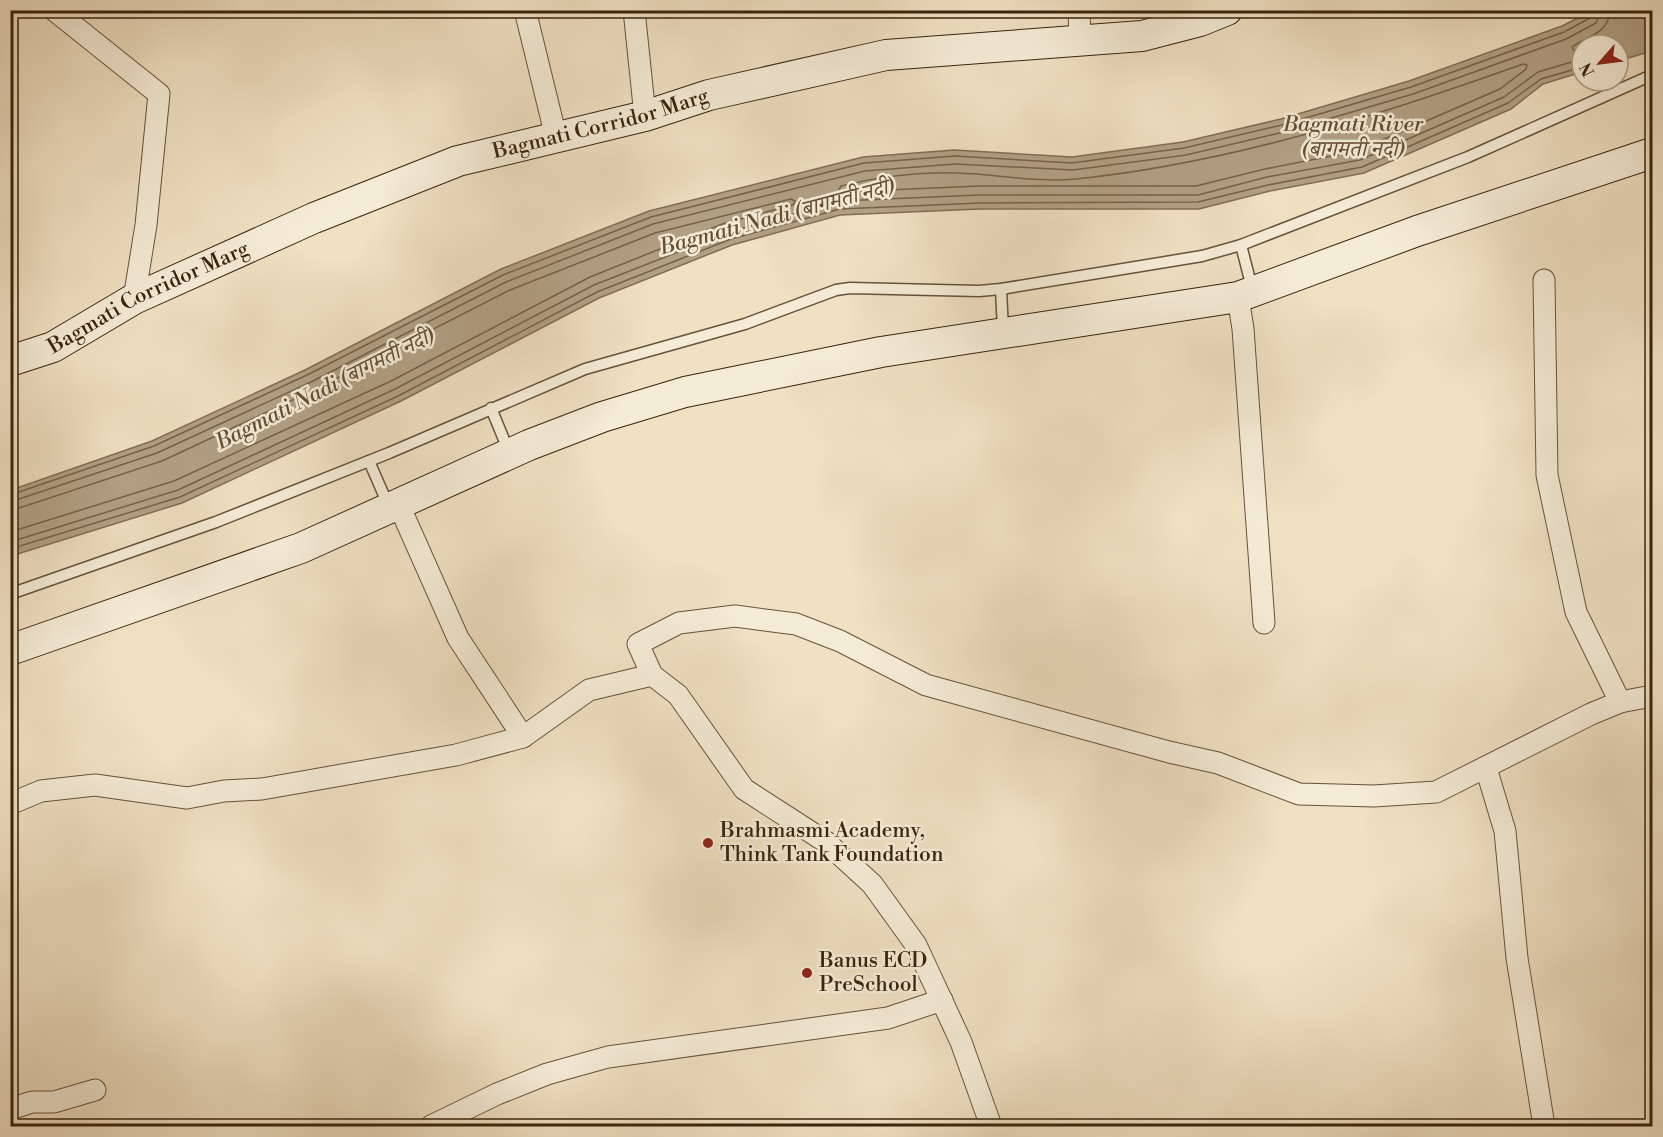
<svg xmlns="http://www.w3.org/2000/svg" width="1663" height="1137" viewBox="0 0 1663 1137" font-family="'Libre Bodoni','Noto Serif Devanagari',serif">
<rect width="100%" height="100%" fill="#f0e1c3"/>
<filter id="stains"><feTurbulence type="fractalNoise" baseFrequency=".00333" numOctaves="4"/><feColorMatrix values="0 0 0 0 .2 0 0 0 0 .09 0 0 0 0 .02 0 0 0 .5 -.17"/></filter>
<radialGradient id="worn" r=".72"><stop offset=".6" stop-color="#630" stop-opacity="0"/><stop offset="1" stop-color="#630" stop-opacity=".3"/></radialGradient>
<!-- water -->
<path fill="#b2a085" stroke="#826e55" stroke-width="1.5" d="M 1592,11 L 1652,11 L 1652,51 L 1618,61 L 1618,45 L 1582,45 L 1582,72 L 1543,84 L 1511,109 L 1364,173 L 1270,191 L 1199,209 L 980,209 L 840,215 L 732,245 L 599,298 L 401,401 L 182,503 L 11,556 L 11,490 L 152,441 L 305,370 L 501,269 L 649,211 L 863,157 L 954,150 L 1072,157 L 1183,142 L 1281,119 L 1409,81 L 1562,26 Z"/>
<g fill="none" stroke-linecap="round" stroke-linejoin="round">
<!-- shore -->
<g stroke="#766248" stroke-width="1.5">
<path d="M 1582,50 L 1574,51 L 1572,47 C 1587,36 1609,34 1610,10"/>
<path d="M 1523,64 L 1527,65 L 1526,69 L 1500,89 L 1357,151 L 1265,169 L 1196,186 L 979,186 L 842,192 L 839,190 L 841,186 C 877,177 920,172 958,173 C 996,174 1038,183 1076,179 C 1230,163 1378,116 1523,64 Z"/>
<path d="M 10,495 L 154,446 L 307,375 L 503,275 L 651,217 L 864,163 L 955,156 L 1072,163 L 1184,148 L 1282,125 L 1411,87 L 1564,32 L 1590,18 L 1593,10"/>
<path d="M 10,502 L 157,453 L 311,382 L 506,282 L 653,224 L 865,171 L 955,164 L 1073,170 L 1186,155 L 1284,132 L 1413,94 L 1566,39 L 1596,23 L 1601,10"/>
<path d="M 10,511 L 162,461 L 314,390 L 510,290 L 655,233 L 791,199 L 795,201 L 793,205 L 725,223 L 590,277 L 391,381 L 174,481 L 10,532"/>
<path d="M 10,542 L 178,490 L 395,389 L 594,285 L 729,232 L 840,201 L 979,195 L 1198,195 L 1267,177 L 1360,160 L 1504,97 L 1538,72 L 1582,59"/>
<path d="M 10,549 L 180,497 L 398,396 L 597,292 L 731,239 L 840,209 L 980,203 L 1198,202 L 1268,185 L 1362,167 L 1508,103 L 1541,79 L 1582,67"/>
</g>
<!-- lane casing -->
<g stroke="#67523a" stroke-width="13">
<g id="lane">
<path d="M 1241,245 L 1252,288"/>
<path d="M 1001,289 L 1003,330"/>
<path d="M 491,408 L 509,452"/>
<path d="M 369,461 L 389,507"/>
<path d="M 10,594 L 216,522 L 389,453 L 585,369 L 745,324 L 836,290 L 850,288 L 979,291 L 1001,289 L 1202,256 L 1241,245 L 1468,157 L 1652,75"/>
</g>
</g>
<!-- street casing -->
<g stroke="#67523a" stroke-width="23">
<g id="street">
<path d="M 54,10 L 159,94 L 146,225 L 134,299"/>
<path d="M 525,10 L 556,137"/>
<path d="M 634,10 L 645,116"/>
<path d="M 1079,10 L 1080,41"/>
<path d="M 1544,280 L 1547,475 L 1576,612 L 1620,702"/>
<path d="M 1238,297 L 1243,329 L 1264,623"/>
<path d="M 398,503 L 458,638 L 523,737 L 589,690 L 652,675 L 678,695 L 744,789 L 826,842 L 872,884 L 916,945 L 961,1042 L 991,1126"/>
<path d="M 652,675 L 638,644 L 679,623 L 735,616 L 796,624 L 840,641 L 926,685 L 1169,752 L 1218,763 L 1299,794 L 1374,796 L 1436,792 L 1591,714 L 1620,702 L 1652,696"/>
<path d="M 1486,768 L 1505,831 L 1517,958 L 1544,1126"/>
<path d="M 10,804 L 41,791 L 95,785 L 187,798 L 224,791 L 262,789 L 456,755 L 523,737"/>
<path d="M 10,1109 L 32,1102 L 54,1102 L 95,1090"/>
<path d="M 431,1126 L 497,1094 L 547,1074 L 608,1057 L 888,1018 L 942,1000"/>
</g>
</g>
<!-- secondary casing -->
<g stroke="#39230c" stroke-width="32">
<g id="secondary">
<path id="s1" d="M 10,361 L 53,347 L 134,299 L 314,218 L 458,161 L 645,116 L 709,95 L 886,55 L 1142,36 L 1200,21 L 1227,10"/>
<path d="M 10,650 L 301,548 L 529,445 L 602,417 L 685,392 L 881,352 L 1238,297 L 1417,231 L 1652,153"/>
</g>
</g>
<!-- lane -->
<use href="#lane" stroke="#f5ecd8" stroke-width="10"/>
<!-- street -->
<use href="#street" stroke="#f5ecd8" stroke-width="21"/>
<!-- secondary -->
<use href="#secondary" stroke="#f5ecd8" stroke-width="30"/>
</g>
<!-- markers -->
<g fill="#8f2418" stroke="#f5ecd8" stroke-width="2">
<circle cx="708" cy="843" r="6"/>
<circle cx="807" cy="973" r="6"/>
</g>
<g text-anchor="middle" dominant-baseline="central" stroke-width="5" stroke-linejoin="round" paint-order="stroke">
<!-- street labels -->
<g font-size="21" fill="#39230c" stroke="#f5ecd8">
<text stroke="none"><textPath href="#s1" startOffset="639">Bagmati Corridor Marg</textPath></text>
<text stroke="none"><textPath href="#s1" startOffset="153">Bagmati Corridor Marg</textPath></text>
</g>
<!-- poi labels -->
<g font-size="21" fill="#39230c" stroke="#f5ecd8" text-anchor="start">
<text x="720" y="831">Brahmasmi Academy,<tspan x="720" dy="24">Think Tank Foundation</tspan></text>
<text x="819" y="961">Banus ECD<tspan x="819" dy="24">PreSchool</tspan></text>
</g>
<!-- water labels -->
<g font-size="22" font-style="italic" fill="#634f36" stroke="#f5ecd8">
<text x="1353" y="124">Bagmati River<tspan x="1353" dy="25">(बागमती नदी)</tspan></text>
<text transform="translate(777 217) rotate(-15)">Bagmati Nadi (बागमती नदी)</text>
<text transform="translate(325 389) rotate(-27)">Bagmati Nadi (बागमती नदी)</text>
</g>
</g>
<!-- margin -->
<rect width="1663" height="1137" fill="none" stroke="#f0e1c3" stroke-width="36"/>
<rect x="12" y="12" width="1639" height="1113" fill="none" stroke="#39230c" stroke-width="3"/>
<rect x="18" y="18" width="1627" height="1101" fill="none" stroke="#39230c" stroke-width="1.5"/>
<!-- north arrow -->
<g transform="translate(1600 63) rotate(242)"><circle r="28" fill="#f5ecd8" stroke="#aa9c86" stroke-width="1.5"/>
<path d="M0-4.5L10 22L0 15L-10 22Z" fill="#8f2418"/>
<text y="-9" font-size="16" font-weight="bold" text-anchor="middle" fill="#39230c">N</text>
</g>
<rect width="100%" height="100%" filter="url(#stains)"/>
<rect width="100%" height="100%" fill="url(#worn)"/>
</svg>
